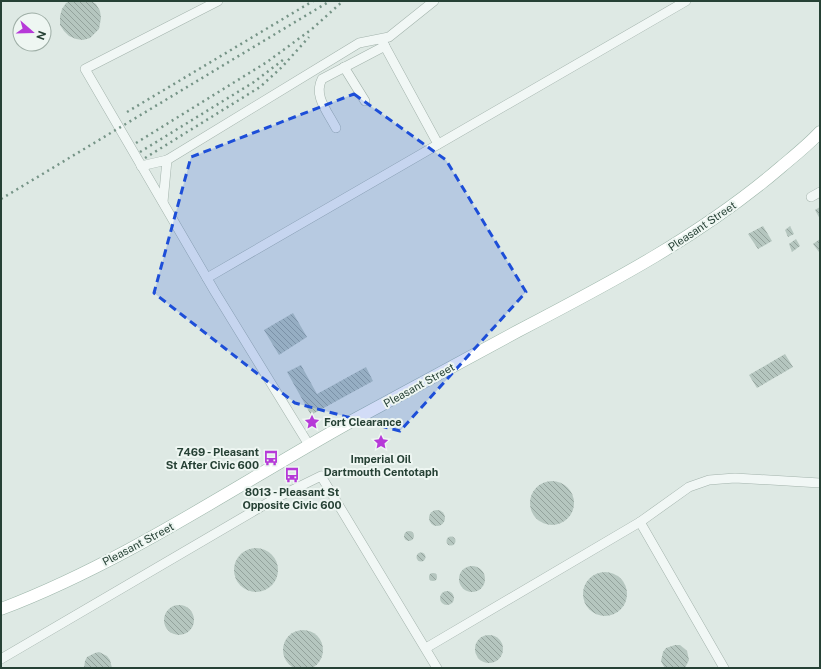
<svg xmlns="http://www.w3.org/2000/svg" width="821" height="669" viewBox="0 0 821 669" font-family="'Public Sans',sans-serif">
<defs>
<pattern id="building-back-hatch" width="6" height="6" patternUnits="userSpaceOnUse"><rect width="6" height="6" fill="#b5c6bf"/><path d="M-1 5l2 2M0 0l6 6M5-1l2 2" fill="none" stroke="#93a29c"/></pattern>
</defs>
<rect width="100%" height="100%" fill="#dee9e4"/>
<!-- building -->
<g fill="url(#building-back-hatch)">
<path d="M 70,1 L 91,1 L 96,4 L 100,11 L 101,18 L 99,29 L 90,38 L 83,40 L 76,39 L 69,36 L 64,31 L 60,25 L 60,16 L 62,9 L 66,3 Z"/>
<path d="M 820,207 L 820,219 L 815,210 Z"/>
<path d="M 763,226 L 772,241 L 758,249 L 748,234 Z"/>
<path d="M 790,226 L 794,234 L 788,237 L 785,230 Z"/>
<path d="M 796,239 L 800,246 L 792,252 L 789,244 Z"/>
<path d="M 820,239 L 820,251 L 819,252 L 813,244 Z"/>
<path d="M 293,313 L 307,337 L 279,355 L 264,330 Z"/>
<path d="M 785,354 L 793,367 L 757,388 L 749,375 Z"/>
<path d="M 301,365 L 317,394 L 366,367 L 373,381 L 311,415 L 287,372 Z"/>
<circle cx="552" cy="503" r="22"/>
<circle cx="437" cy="518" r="8"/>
<circle cx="409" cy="536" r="5"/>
<circle cx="451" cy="541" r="4.5"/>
<circle cx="256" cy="570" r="22"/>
<circle cx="421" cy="557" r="4.5"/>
<circle cx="472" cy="579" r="13"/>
<circle cx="605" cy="594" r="22"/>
<circle cx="433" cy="577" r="4"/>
<circle cx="447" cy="598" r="7"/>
<circle cx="179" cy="620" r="15"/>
<circle cx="303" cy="650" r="20"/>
<circle cx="489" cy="649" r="14"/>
<path d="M 675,645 L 680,645 L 687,651 L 689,660 L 685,668 L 665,668 L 663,665 L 661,661 L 663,652 L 666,648 Z"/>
<path d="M 99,652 L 107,656 L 110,660 L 112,668 L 84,668 L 85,661 L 87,657 L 95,653 Z"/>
</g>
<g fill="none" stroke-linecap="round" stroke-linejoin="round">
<!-- minor casing -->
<g stroke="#a3b3ac" stroke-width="10">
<g id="minor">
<path d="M 218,1 L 85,69 L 215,292 L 309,445"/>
<path d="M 382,41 L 438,144"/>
<path d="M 344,67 L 365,101"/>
<path d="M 336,128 C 328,112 313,96 322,79 L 385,46"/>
<path d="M 167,160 L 359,43 L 389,37 L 434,1"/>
<path d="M 141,166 L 167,160 L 163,202"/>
<path d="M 811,197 L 820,192"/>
<path d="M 207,278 L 686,1"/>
<path d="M 640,522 L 724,668"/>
<path d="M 426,648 L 640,522 L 689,487 L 709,480 L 735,478 L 820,483"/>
<path d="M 1,659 L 276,498 L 321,476 L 437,668"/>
</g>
</g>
<!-- major casing -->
<g stroke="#9db6aa" stroke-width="13">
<path id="major" d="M 1,609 C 125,562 235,486 350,422 C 406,392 462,361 518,331 C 610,283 702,235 781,167 C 794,156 808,145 820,132"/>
</g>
<!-- minor -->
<use href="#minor" stroke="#f1f7f5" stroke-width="9"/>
<!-- major -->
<use href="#major" stroke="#fff" stroke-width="12"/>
<!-- rail -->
<g stroke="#769487" stroke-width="2.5" stroke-dasharray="2 4" stroke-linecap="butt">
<path d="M 127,112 L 313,1"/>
<path d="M 136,143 L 267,62 L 312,29 L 343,1"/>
<path d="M 140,152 L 254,82 L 283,60"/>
<path d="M 145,158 L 260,87 L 282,67 L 309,37"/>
<path d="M 1,199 L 330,1"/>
</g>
</g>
<!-- marked area -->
<path fill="#1d4ed8" fill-opacity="0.2" stroke="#1d4ed8" stroke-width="3" stroke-dasharray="8 5" stroke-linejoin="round" d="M 354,94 L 446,160 L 526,292 L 400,431 L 295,403 L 154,293 L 191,157 Z"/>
<!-- icons -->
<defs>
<g id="sight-bare" transform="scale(1.2)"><path d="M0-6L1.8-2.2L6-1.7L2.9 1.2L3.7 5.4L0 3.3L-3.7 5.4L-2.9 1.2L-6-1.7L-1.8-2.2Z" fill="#b639d8" stroke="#eef6f2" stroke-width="2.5" paint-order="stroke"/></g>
<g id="bus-bare" transform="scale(1.2)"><path d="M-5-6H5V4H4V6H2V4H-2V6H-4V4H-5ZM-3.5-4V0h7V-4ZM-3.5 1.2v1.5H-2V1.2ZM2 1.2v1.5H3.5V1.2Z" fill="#b639d8" stroke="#eef6f2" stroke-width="2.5" paint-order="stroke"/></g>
</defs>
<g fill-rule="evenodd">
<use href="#sight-bare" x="312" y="422"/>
<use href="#sight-bare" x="381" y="442"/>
<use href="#bus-bare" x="271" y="458"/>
<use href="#bus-bare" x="292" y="475"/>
</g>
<g text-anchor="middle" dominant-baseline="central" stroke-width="4" stroke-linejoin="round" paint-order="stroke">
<!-- street labels -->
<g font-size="11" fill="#264135" stroke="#eef6f2">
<text transform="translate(702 226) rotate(-34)">Pleasant Street</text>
<text transform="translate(419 385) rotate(-29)">Pleasant Street</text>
<text transform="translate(138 544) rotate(-28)">Pleasant Street</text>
</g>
<!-- poi labels -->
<g font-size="11" font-weight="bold" fill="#264135" stroke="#eef6f2">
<text x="324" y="422" text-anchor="start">Fort Clearance</text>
<text x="259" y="452" text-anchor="end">7469 - Pleasant<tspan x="259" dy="13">St After Civic 600</tspan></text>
<text x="381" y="459">Imperial Oil<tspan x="381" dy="13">Dartmouth Centotaph</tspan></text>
<text x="292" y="492">8013 - Pleasant St<tspan x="292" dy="13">Opposite Civic 600</tspan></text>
</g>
</g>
<!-- border -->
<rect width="821" height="669" fill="none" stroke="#264135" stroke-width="4"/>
<!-- north arrow -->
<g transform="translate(32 32) rotate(110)"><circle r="19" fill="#eef6f2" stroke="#9eaea6"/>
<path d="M0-3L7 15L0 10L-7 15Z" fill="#b639d8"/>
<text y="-6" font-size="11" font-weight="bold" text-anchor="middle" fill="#264135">N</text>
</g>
</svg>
